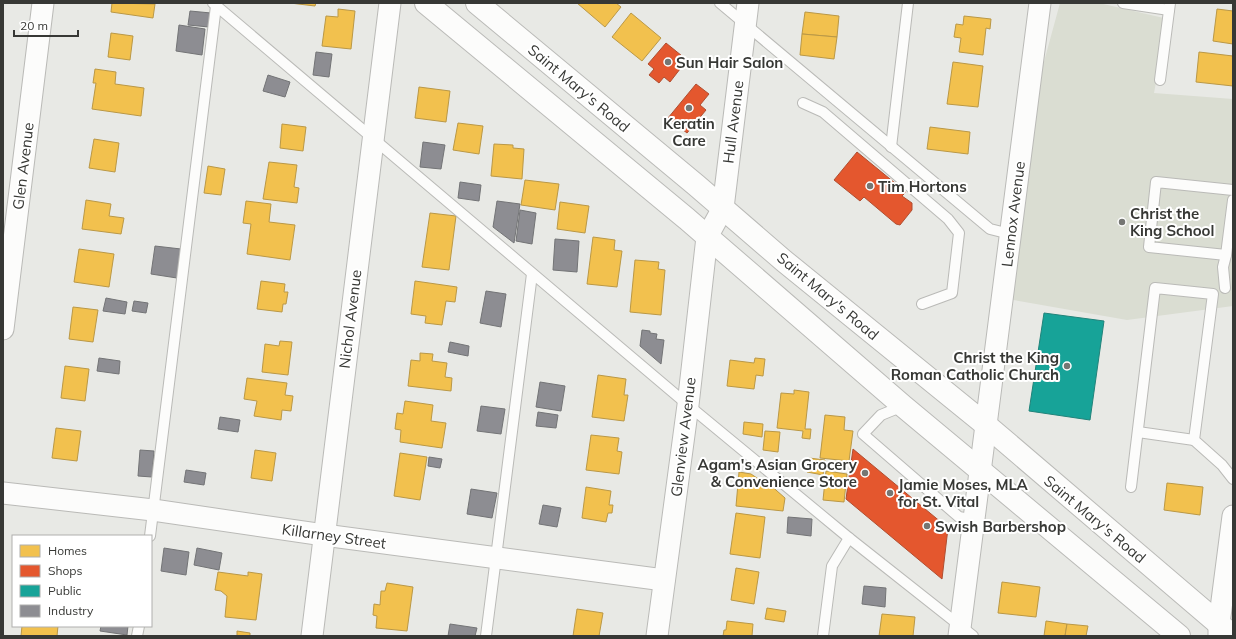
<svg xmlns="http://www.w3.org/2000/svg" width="1236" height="639" viewBox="0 0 1236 639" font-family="Mulish,sans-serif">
<rect width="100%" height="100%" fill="#e8e9e5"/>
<!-- built -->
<path fill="#daddd2" d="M 1060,3 L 1099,3 L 1168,19 L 1154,93 L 1233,99 L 1233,306 L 1127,320 L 1002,298 L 1021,146 Z"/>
<!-- homes -->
<g fill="#f2c14e" stroke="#ba9846">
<path d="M 112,3 L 155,4 L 153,18 L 111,12 Z"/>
<path d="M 290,3 L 316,3 L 315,6 Z"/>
<path d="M 577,3 L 616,3 L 621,7 L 605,27 Z"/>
<path d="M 338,9 L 355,11 L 351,49 L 322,46 L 326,16 L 338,17 Z"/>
<path d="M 1217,9 L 1233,11 L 1233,44 L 1213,41 Z"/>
<path d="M 805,12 L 839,16 L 837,37 L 802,34 Z"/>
<path d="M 631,13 L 661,38 L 642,61 L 612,37 Z"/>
<path d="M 964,16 L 991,19 L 990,29 L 986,28 L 983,55 L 959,52 L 961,38 L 954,37 L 956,24 L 963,25 Z"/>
<path d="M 111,33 L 133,36 L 130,60 L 108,57 Z"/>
<path d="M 802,34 L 837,37 L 834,59 L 800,55 Z"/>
<path d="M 1199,52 L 1233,56 L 1233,86 L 1196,82 Z"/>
<path d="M 953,62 L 983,66 L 978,107 L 947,104 Z"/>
<path d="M 95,69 L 116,72 L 115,84 L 144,88 L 141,116 L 92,109 L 96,83 L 93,83 Z"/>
<path d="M 419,87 L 450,91 L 446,122 L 415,118 Z"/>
<path d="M 458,123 L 483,126 L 479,154 L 453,150 Z"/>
<path d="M 282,124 L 306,127 L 303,151 L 280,148 Z"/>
<path d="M 930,127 L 970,132 L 968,154 L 927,149 Z"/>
<path d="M 94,139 L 119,143 L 115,172 L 89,168 Z"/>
<path d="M 494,144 L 513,145 L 513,148 L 524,149 L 522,179 L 491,176 Z"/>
<path d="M 269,162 L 297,165 L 294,187 L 299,188 L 297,203 L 263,199 Z"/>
<path d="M 208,166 L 225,169 L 221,195 L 204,193 Z"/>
<path d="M 525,180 L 559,184 L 555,210 L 521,205 Z"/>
<path d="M 86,200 L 111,204 L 109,216 L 124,218 L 121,234 L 82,229 Z"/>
<path d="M 246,201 L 271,204 L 269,222 L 295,225 L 290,260 L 247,254 L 251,224 L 243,223 Z"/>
<path d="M 560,202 L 589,206 L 585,233 L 557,229 Z"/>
<path d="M 430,213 L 456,216 L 449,270 L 422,267 Z"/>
<path d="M 593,237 L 615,240 L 614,250 L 622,251 L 617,287 L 587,284 Z"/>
<path d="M 79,249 L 114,254 L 109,287 L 74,282 Z"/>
<path d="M 635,260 L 659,262 L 658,269 L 665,270 L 661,315 L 630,312 Z"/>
<path d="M 261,281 L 285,284 L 284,292 L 288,292 L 286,304 L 283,304 L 282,312 L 257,309 Z"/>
<path d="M 415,281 L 457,287 L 455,302 L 446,301 L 442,325 L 425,323 L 426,316 L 411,314 Z"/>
<path d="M 73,307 L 98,310 L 93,342 L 69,339 Z"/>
<path d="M 280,341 L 292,342 L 288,375 L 262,372 L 265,344 L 279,346 Z"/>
<path d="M 420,353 L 433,354 L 432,361 L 447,363 L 445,377 L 452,378 L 451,391 L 408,386 L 411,360 L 420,361 Z"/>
<path d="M 755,358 L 765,359 L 763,376 L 756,375 L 754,389 L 727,386 L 730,360 L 754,363 Z"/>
<path d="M 65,366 L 89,369 L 85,401 L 61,398 Z"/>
<path d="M 598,375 L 626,379 L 624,395 L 628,395 L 624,421 L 592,417 Z"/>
<path d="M 247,378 L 287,383 L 285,395 L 293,396 L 291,411 L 282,410 L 281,420 L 254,416 L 257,401 L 244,399 Z"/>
<path d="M 794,390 L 809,392 L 805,429 L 811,429 L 810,439 L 802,438 L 803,431 L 777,428 L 781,393 L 794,394 Z"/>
<path d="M 405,401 L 433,405 L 431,421 L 446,423 L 442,448 L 400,442 L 401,430 L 395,429 L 397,413 L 403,414 Z"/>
<path d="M 825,415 L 845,417 L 844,430 L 853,431 L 849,461 L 820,458 Z"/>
<path d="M 744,422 L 763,424 L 762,437 L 743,434 Z"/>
<path d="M 56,428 L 81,431 L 77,461 L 52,458 Z"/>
<path d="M 765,431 L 780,432 L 778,452 L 763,450 Z"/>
<path d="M 591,435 L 619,438 L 617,451 L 622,452 L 619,474 L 586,470 Z"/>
<path d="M 255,450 L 276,453 L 272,481 L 251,478 Z"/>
<path d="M 400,453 L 427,457 L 420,500 L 394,496 Z"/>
<path d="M 809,458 L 825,460 L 823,475 L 807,472 Z"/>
<path d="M 826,471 L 847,474 L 844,502 L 823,500 Z"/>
<path d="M 739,472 L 751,474 L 763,482 L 768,483 L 785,498 L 783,511 L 736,506 Z"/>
<path d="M 1167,483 L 1203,487 L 1200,515 L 1164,510 Z"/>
<path d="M 586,487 L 611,491 L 609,505 L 613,505 L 612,513 L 608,513 L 606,522 L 582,518 Z"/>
<path d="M 736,513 L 765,517 L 760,558 L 730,554 Z"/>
<path d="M 736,568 L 759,572 L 754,604 L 731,600 Z"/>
<path d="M 218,572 L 248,576 L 248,572 L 262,574 L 256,620 L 225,617 L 227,596 L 221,591 L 215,590 Z"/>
<path d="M 1002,582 L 1040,587 L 1036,617 L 998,613 Z"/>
<path d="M 387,583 L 413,587 L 407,631 L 376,628 L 377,616 L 373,615 L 374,604 L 380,605 L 381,591 L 385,591 Z"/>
<path d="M 767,608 L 786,611 L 784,622 L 765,619 Z"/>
<path d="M 577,609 L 603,613 L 599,636 L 573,636 Z"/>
<path d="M 882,614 L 915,617 L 913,636 L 879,636 Z"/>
<path d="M 727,621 L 753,624 L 752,636 L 723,636 L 724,630 L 726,630 Z"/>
<path d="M 1046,621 L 1067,624 L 1065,636 L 1044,636 Z"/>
<path d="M 1067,624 L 1088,626 L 1086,636 L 1065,636 Z"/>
<path d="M 22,626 L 58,626 L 57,636 L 21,636 Z"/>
<path d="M 237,631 L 250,633 L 250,636 L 237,636 Z"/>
</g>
<!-- shops -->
<g fill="#e4572e" stroke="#b04e30">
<path d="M 666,43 L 687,60 L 670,82 L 664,77 L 659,83 L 649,75 L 654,69 L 648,64 Z"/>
<path d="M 696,84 L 709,94 L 700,105 L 706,110 L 687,133 L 668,118 Z"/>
<path d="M 857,152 L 906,192 L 902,196 L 912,203 L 912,210 L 900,225 L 896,224 L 864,197 L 860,201 L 834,180 Z"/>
<path d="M 853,449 L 948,528 L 942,579 L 846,499 Z"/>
</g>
<!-- public -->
<path fill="#17a398" stroke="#21837a" d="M 1044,313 L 1104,321 L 1090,420 L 1029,411 Z"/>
<!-- industry -->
<g fill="#8d8d92" stroke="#737476">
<path d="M 190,11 L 211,13 L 209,27 L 188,25 Z"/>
<path d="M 179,25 L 205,29 L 202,55 L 176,51 Z"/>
<path d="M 316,52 L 332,54 L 329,77 L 313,75 Z"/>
<path d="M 268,75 L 290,82 L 285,97 L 263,91 Z"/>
<path d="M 423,142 L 445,145 L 441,169 L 420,167 Z"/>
<path d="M 460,182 L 481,185 L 479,201 L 458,198 Z"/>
<path d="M 497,201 L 520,204 L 514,243 L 493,227 Z"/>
<path d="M 520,210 L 536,213 L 532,244 L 516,241 Z"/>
<path d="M 555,239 L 579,241 L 577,272 L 553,270 Z"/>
<path d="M 155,246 L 181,249 L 177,278 L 151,274 Z"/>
<path d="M 486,291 L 506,294 L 501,327 L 480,323 Z"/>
<path d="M 106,298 L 127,302 L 125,314 L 103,311 Z"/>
<path d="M 134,301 L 148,303 L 146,313 L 132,311 Z"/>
<path d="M 642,330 L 650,331 L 650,333 L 657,334 L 656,339 L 664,340 L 661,364 L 640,346 Z"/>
<path d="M 450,342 L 469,346 L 468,356 L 448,352 Z"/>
<path d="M 99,358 L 120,361 L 119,374 L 97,371 Z"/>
<path d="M 540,382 L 565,386 L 561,411 L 536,407 Z"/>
<path d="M 481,406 L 505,409 L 501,434 L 477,431 Z"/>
<path d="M 538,412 L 558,415 L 556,428 L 536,426 Z"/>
<path d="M 220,417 L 240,420 L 238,432 L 218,429 Z"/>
<path d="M 140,450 L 154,451 L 152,477 L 138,476 Z"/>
<path d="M 429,457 L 442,459 L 440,468 L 428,466 Z"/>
<path d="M 186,470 L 206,473 L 204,485 L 184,482 Z"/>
<path d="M 471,489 L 497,493 L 492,518 L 467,514 Z"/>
<path d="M 543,505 L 561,508 L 557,527 L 539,524 Z"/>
<path d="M 788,517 L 812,519 L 811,536 L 787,533 Z"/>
<path d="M 164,548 L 189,552 L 186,575 L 161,571 Z"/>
<path d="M 197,548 L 222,553 L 219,570 L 194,565 Z"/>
<path d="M 864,586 L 886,588 L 885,607 L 862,604 Z"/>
<path d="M 450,624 L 477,628 L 475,636 L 448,636 Z"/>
<path d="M 101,626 L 128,626 L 127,635 L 100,631 Z"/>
</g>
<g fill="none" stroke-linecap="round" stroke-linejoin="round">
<!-- lane casing -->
<g stroke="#babab7" stroke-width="12">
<g id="lane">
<path d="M 213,3 L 688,405 L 849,538 L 973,636"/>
<path d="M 720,3 L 990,229 L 1010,234"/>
<path d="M 1123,3 L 1169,10"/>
<path d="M 1160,80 L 1170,3"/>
<path d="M 803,103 L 823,112 L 948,219 L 959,233 L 952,293 L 922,304"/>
<path d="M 891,147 L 908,3"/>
<path d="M 1226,255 L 1149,247 L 1156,182 L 1233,190"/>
<path d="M 1225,288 L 1223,267 L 1226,255 L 1233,200"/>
<path d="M 903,406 L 881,415 L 863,434 L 959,517 L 974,520"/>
<path d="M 1138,432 L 1194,440"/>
<path d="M 1131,487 L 1155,288 L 1213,294 L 1194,440 L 1222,465 L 1233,479"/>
<path d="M 150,536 L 216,6"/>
<path d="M 137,636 L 139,626"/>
<path d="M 486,636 L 532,274"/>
<path d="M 823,636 L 832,566 L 849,538"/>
</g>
</g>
<!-- street casing -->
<g stroke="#babab7" stroke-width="23">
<g id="street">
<path d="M 3,329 L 43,3"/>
<path d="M 3,493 L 153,510 L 324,535 L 664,580"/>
<path d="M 312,636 L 390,3"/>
<path d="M 657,636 L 688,405 L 707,237 L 723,208 L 748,3"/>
<path d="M 959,636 L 1040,3"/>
<path d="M 1219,636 L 1219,624 L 1233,516"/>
</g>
</g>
<!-- secondary casing -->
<g stroke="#babab7" stroke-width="24">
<g id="secondary">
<path d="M 426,3 L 687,219 L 903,406 L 1179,636"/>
<path d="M 477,3 L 696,185 L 784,261 L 986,425 L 1233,636"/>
</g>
</g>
<!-- lane -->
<use href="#lane" stroke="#fcfcfb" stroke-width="10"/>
<!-- street -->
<use href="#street" stroke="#fcfcfb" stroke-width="21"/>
<!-- secondary -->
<use href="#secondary" stroke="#fcfcfb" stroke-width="22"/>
</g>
<!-- markers -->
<g fill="#757673" stroke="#fff" stroke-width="1.5">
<circle cx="668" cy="62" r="4"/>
<circle cx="689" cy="108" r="4"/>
<circle cx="870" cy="186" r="4"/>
<circle cx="1122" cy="222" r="4"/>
<circle cx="1067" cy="366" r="4"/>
<circle cx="865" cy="473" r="4"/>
<circle cx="890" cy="493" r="4"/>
<circle cx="927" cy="526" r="4"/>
</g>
<g text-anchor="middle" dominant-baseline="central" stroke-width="4" stroke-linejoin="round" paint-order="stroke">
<!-- poi labels -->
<g font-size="15" font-weight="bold" fill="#373835" stroke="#fff" text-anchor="start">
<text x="676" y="62">Sun Hair Salon</text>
<text x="689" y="123" text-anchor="middle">Keratin<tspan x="689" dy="17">Care</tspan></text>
<text x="878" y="186">Tim Hortons</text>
<text x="1130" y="213">Christ the<tspan x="1130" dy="17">King School</tspan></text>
<text x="1059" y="357" text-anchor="end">Christ the King<tspan x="1059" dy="17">Roman Catholic Church</tspan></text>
<text x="857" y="464" text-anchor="end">Agam's Asian Grocery<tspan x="857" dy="17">&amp; Convenience Store</tspan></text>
<text x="898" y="484">Jamie Moses, MLA<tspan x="898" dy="17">for St. Vital</tspan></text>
<text x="935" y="526">Swish Barbershop</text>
</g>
<!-- street labels -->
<g font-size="15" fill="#373835" stroke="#fff">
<text transform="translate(579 88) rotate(40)">Saint Mary's Road</text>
<text transform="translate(733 122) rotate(-83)">Hull Avenue</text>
<text transform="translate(23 166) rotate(-83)">Glen Avenue</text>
<text transform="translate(1013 214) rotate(-83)">Lennox Avenue</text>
<text transform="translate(828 296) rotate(40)">Saint Mary's Road</text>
<text transform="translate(350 319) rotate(-83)">Nichol Avenue</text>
<text transform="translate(683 437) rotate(-83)">Glenview Avenue</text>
<text transform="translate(1095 519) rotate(40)">Saint Mary's Road</text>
<text transform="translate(334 536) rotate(8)">Killarney Street</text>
</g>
</g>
<!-- border -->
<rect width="1236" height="639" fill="none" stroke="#373835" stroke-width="8"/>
<!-- legend -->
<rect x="12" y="535" width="140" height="92" fill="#ffffff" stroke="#afafae"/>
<rect x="20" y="545" width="20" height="12" fill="#f2c14e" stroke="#afafae"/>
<text x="48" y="555" font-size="12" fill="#373835">Homes</text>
<rect x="20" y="565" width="20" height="12" fill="#e4572e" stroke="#afafae"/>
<text x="48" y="575" font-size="12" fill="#373835">Shops</text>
<rect x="20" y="585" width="20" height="12" fill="#17a398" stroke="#afafae"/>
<text x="48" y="595" font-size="12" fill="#373835">Public</text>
<rect x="20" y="605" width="20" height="12" fill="#8d8d92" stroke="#afafae"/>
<text x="48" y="615" font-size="12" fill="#373835">Industry</text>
<!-- scale -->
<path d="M14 30v6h64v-6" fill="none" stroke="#373835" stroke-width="2"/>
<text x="20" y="30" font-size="12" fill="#373835" stroke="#ffffff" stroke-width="3" paint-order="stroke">20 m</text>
</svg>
